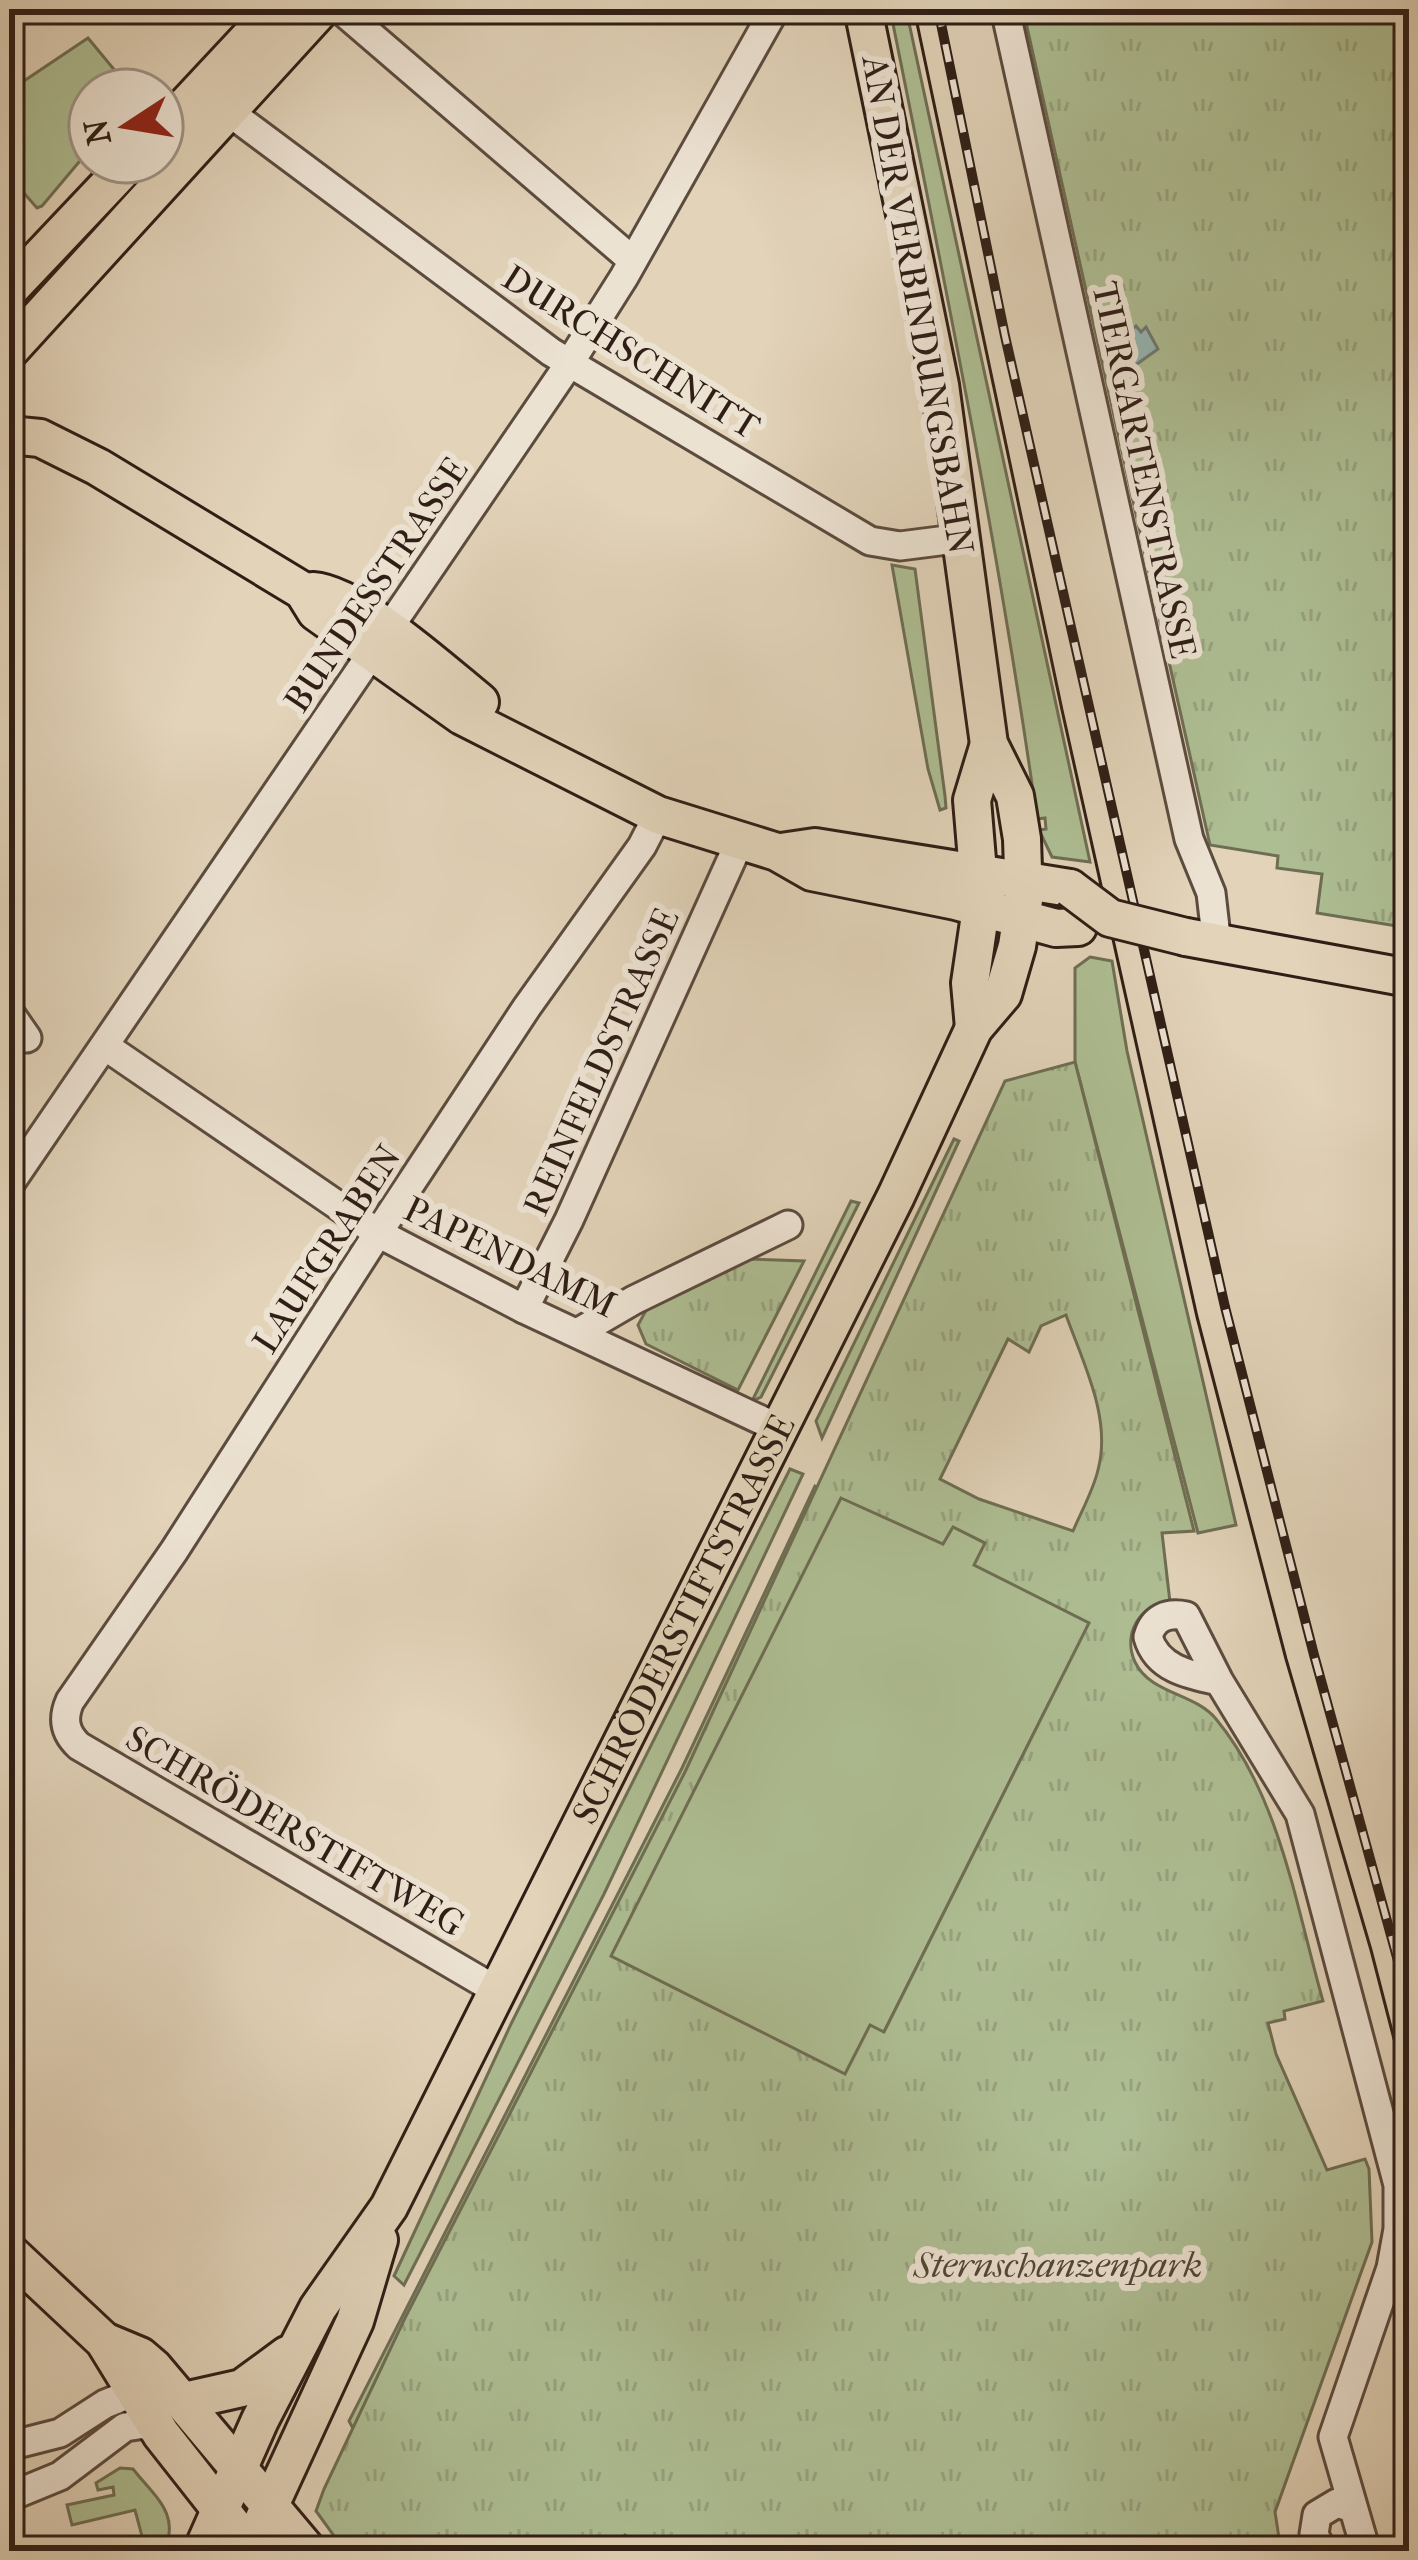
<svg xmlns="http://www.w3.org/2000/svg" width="1418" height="2560" viewBox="0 0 1418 2560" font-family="'IM FELL French Canon',serif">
<defs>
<pattern id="park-tufts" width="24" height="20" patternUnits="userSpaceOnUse" patternTransform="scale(3)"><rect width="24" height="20" fill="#aebe93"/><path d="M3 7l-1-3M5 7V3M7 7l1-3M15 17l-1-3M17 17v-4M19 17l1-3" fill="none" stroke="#96a37e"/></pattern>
</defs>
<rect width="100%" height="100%" fill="#e2d3b9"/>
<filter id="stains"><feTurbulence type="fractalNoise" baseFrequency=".00167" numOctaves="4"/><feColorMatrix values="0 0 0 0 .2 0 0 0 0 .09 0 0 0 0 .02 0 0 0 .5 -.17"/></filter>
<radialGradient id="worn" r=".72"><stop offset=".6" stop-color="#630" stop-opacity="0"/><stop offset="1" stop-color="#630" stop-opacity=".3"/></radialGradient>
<!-- green -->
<g fill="#aebe93" stroke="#6e6e54" stroke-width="3">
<path d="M 890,9 L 906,9 L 1090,862 L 1052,857 L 1039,830 L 1046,829 L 1045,818 L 1037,819 C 999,547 944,278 890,9 Z"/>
<path d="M 88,38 L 131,90 L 90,90 L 90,149 L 42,206 L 37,208 L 9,176 L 9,101 L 19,93 L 15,87 Z"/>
<path d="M 892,565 L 915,569 L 945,796 L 946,808 L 940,810 L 928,769 Z"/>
<path d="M 1090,957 L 1112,961 L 1127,1051 L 1236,1525 L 1198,1533 L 1075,1062 L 1075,968 Z"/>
<path d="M 954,1139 L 959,1141 L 822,1438 L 816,1421 Z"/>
<path d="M 851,1201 L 859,1203 L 761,1397 L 752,1401 Z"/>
<path d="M 790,1469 L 803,1474 L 604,1894 L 404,2285 L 394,2276 L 511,2024 Z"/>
<path d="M 815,1486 L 943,1543 L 952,1526 L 985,1543 L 1126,1585 L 1050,1701 L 884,2032 L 900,2050 L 356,2434 L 349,2421 L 682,1768 Z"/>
<path d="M 120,2468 L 133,2469 C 155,2497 181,2514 164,2551 L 146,2551 L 135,2510 L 72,2525 L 67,2505 L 114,2495 L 113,2487 L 98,2490 L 96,2483 Z"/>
</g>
<!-- park -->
<g fill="url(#park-tufts)" stroke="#6e6e54" stroke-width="3" fill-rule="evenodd">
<path d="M 1023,9 L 1409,9 L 1409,928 L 1317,913 L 1322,874 L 1277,868 L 1278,856 L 1210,845 Z"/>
<path d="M 1075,1062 L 1194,1531 L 1162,1533 L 1170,1602 C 1140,1604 1122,1634 1135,1662 C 1150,1694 1195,1693 1216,1719 C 1280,1796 1296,1907 1323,2001 L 1284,2011 L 1285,2019 L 1268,2023 L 1276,2054 L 1327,2170 L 1365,2159 L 1369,2169 L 1372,2242 L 1275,2512 L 1281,2551 L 645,2551 L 625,2535 L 611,2551 L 345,2551 L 316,2511 L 324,2489 L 405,2318 L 685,1772 L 1005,1081 ZM 1066,1315 C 1083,1363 1112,1418 1098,1470 C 1093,1491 1081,1512 1073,1531 L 979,1499 L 940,1479 L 1008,1339 L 1029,1352 L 1041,1326 ZM 841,1498 L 943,1544 L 953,1527 L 985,1543 L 974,1565 L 1089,1623 L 884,2032 L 870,2025 L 845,2074 L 611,1956 Z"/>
<path d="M 747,1259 L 804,1261 L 738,1390 L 646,1344 L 638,1325 L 649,1305 Z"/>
</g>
<!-- water -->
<path fill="#96b7b5" stroke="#6d7a75" stroke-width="3" d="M 1136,326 L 1141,332 L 1146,327 L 1158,349 L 1130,369 L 1119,358 L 1126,350 L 1116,345 Z"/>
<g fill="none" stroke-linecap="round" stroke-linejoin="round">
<!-- minor casing -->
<g stroke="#5c4b3f" stroke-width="33">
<g id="minor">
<path d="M 340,9 L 632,260"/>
<path d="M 1005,9 L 1189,839 L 1211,893 L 1217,945"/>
<path d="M 229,112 L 551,352 L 870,541 L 900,546 L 963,538"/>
<path d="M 9,1012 L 27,1038"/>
<path d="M 105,1046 L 378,1233 L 524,1309 L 778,1428"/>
<path d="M 9,1185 L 569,364 L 624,277 L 775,9"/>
<path d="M 524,1309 L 569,1220 L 739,843"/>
<path d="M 579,1332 L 634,1300 L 788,1225"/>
<path d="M 1219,1681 C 1190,1675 1157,1669 1148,1637 C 1153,1618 1167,1612 1186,1616 L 1219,1681 L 1300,1814 L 1398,2185 L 1398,2229 L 1391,2268 L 1333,2437 L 1366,2551"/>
<path d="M 496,1990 L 79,1746 C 65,1733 62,1719 70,1701 L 174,1551 L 378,1233 L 527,1007 L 642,846 L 658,815"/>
<path d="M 9,2446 L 60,2433 L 105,2404 L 152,2385"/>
<path d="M 9,2497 L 60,2476 L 125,2427 L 145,2424 L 161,2434"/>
<path d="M 1322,2551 L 1314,2534 L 1317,2515 L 1337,2503 L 1350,2507"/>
</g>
</g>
<!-- major casing -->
<g stroke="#2f1e16" stroke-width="42">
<g id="major">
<path d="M 162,131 L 276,9"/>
<path d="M 9,290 L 130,162"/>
<path d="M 9,351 L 321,9"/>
<path d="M 9,435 L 40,438 L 98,467 L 303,591 L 316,612 L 462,716 L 658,815 L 777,852 L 812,872 L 956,901 L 1056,928 L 1078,927"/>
<path d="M 313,591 C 357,594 443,672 480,702"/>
<path d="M 781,852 L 815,847 L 1070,888"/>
<path d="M 1186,937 L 1409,978"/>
<path d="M 974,1028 L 970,983 L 981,908 L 972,800 L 989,744"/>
<path d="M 9,2252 L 104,2341 L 161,2434 L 253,2551"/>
<path d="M 104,2341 L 140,2356 L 154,2368 L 308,2551"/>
<path d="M 184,2401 L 242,2388 L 287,2355"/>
<path id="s1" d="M 202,2551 L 260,2420 L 318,2308 L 389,2207 L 896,1196 L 974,1028 L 1003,994 L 1017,946 L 1024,900 L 1022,839 L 1015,796 L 989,744 L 940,385 L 863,9"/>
<path d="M 249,2551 L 355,2321 L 379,2240"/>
</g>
</g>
<!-- minor -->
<use href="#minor" stroke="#ece2d2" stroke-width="27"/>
<!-- major -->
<use href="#major" stroke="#e2d3b9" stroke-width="36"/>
<!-- tram -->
<path stroke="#2f1e16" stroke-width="3" d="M 914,9 L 1062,710 L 1197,1317 L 1286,1659 L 1371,1950 L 1409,2097"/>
<!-- rail casing -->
<g stroke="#2f1e16" stroke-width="10">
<path id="rail" d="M 938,9 L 1005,336 L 1225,1307 L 1314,1655 L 1409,2001"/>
</g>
<!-- rail -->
<use href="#rail" stroke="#ece2d2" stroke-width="6" stroke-dasharray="18" stroke-linecap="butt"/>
<!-- major-bridge casing -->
<g stroke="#2f1e16" stroke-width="42" stroke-linecap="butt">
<path id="major-bridge" d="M 1070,888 L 1110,918 L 1186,937"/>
</g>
<!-- major-bridge -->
<use href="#major-bridge" stroke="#e2d3b9" stroke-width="36"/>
</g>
<g text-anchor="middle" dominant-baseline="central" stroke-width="12" stroke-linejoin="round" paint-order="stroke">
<!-- street labels -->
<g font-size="36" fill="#2f1e16" stroke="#ece2d2">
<text transform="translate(918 305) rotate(80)">AN DER VERBINDUNGSBAHN</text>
<text transform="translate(631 352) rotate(32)">DURCHSCHNITT</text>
<text transform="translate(1144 470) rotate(78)">TIERGARTENSTRASSE</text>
<text transform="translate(376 585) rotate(-56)">BUNDESSTRASSE</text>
<text transform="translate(601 1062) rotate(-66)">REINFELDSTRASSE</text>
<text transform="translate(327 1249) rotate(-57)">LAUFGRABEN</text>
<text transform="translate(510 1257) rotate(26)">PAPENDAMM</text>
<text stroke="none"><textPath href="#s1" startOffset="1050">SCHRÖDERSTIFTSTRASSE</textPath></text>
<text transform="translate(295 1831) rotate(30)">SCHRÖDERSTIFTWEG</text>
</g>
<!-- park labels -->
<g font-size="36" font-style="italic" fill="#4f4635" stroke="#ece2d2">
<text x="1058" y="2265">Sternschanzenpark</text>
</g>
</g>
<!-- margin -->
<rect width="1418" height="2560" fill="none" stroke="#e2d3b9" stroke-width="48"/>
<rect x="12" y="12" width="1394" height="2536" fill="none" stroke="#2f1e16" stroke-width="6"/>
<rect x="24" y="24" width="1370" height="2512" fill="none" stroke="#2f1e16" stroke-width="3"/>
<!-- north arrow -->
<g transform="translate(126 126) rotate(258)"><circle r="57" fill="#ece2d2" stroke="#a09487" stroke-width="3"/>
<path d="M0-9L21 45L0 30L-21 45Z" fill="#8f2418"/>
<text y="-18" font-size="33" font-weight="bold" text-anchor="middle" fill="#2f1e16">N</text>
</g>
<rect width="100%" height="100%" filter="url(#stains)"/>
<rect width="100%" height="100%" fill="url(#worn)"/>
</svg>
